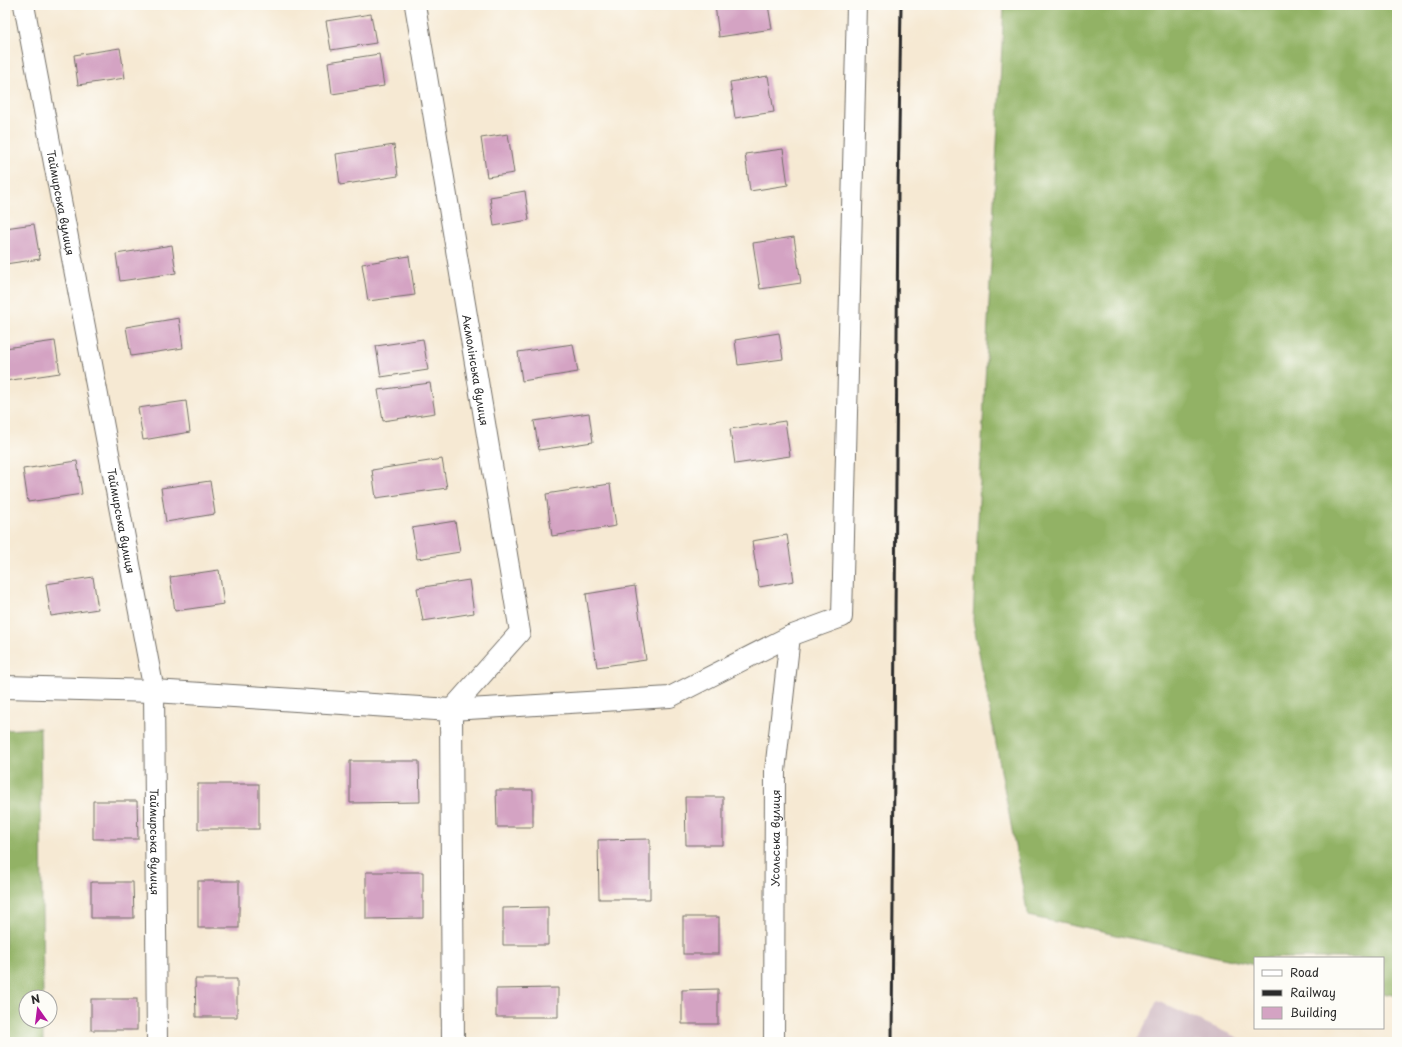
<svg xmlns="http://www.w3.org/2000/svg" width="1402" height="1047" viewBox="0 0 1402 1047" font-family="'Playpen Sans',sans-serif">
<rect width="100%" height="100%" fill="#fdfcf7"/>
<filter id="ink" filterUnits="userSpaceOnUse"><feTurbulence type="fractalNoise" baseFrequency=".025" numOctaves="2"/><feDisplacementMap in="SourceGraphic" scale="8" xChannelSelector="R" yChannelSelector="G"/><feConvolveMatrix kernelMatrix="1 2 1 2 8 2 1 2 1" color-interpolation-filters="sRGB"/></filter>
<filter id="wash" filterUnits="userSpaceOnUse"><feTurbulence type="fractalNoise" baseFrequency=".012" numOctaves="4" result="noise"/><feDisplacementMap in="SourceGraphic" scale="16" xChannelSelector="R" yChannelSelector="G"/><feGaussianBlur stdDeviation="0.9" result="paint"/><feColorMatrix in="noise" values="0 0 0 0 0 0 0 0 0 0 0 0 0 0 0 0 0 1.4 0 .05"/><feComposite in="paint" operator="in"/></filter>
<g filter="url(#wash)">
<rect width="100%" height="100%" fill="#f6e9d3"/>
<!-- industrial -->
<path fill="#d2bdc6" d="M 1157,1001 L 1247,1042 L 1137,1042 Z"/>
<!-- forest -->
<g fill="#92b265" stroke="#5e6e48">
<path d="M 1004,5 L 1397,5 L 1397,996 L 1383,993 L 1383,958 L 1255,958 L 1255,965 L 1028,916 L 973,620 Z"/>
<path d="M 40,728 L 43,997 L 26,997 L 26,1021 L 43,1021 L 43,1042 L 5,1042 L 5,730 Z"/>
</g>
<g id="blocks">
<!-- building -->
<g fill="#d4a3c3">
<path d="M 715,5 L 768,5 L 772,29 L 719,37 Z"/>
<path d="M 371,14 L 376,43 L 331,50 L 326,21 Z"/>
<path d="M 120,48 L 125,78 L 78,85 L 74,55 Z"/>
<path d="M 379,54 L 384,86 L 332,94 L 328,62 Z"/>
<path d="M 768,76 L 774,112 L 735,118 L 730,82 Z"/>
<path d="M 508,134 L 514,173 L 487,177 L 481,138 Z"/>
<path d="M 394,145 L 398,176 L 340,185 L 336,154 Z"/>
<path d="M 783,149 L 788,185 L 750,191 L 745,154 Z"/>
<path d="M 525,191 L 529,220 L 494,226 L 490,197 Z"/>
<path d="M 34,224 L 40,259 L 5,264 L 5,228 Z"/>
<path d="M 794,237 L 801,283 L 760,289 L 753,243 Z"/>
<path d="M 172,245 L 176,273 L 120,281 L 116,254 Z"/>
<path d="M 409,256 L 415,295 L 368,301 L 362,264 Z"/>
<path d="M 179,318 L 183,348 L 131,356 L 126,327 Z"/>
<path d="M 779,333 L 783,359 L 738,365 L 735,340 Z"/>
<path d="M 423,339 L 428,370 L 381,377 L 376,346 Z"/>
<path d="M 55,341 L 60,373 L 5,381 L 5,348 Z"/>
<path d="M 573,344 L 578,372 L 522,381 L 518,352 Z"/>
<path d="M 430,383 L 435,413 L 383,421 L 378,390 Z"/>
<path d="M 186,401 L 190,432 L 143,440 L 138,408 Z"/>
<path d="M 589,413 L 593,442 L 539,450 L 534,421 Z"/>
<path d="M 785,421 L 790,456 L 735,464 L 730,429 Z"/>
<path d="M 442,459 L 447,488 L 376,498 L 372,470 Z"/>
<path d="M 77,461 L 82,494 L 28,502 L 23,469 Z"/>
<path d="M 210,481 L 215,514 L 166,522 L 161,488 Z"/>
<path d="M 610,484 L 616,526 L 552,536 L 546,494 Z"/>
<path d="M 455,521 L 460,552 L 417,559 L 412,528 Z"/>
<path d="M 787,535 L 794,581 L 759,587 L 752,541 Z"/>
<path d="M 219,570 L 224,604 L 175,611 L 170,577 Z"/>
<path d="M 93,577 L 98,609 L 51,616 L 46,584 Z"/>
<path d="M 469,580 L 474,613 L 423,621 L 417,588 Z"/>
<path d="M 635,586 L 646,660 L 597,667 L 586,594 Z"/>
<path d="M 350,761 L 419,761 L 420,802 L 350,803 Z"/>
<rect x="198" y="784" width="61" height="45"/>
<path d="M 496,790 L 533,790 L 533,827 L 497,827 Z"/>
<path d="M 685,797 L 723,797 L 723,845 L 686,845 Z"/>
<path d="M 93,801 L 137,801 L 138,839 L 93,839 Z"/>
<path d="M 650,839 L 650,899 L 599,899 L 598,840 Z"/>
<path d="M 366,872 L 423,872 L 423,918 L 366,919 Z"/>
<rect x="198" y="881" width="41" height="47"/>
<path d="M 91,882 L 133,882 L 134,918 L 91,918 Z"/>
<path d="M 548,907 L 548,945 L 503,945 L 503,908 Z"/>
<rect x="683" y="917" width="36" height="37"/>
<path d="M 195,979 L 237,979 L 237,1017 L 196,1017 Z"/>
<path d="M 558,988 L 558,1017 L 496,1017 L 496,989 Z"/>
<path d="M 718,989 L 718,1024 L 682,1024 L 682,990 Z"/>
<rect x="91" y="999" width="46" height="31"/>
</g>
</g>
</g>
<g filter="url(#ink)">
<use href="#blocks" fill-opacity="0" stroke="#726e66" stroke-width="1"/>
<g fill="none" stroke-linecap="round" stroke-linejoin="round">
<!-- minor casing -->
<g stroke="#726e66" stroke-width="22">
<g id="minor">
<path id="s1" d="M 24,5 L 154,691 L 157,1042"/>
<path id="s2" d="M 415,5 L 520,632 L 451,710"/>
<path d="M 451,710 L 670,697 L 790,636 L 842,617 L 857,5"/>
<path id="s3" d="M 774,1042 L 775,771 L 790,636"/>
</g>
</g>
<!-- secondary casing -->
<g stroke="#726e66" stroke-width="24">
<path id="secondary" d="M 5,687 L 154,691 L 451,710 L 453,1042"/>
</g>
<!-- minor -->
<use href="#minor" stroke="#fff" stroke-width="20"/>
<!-- secondary -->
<use href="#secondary" stroke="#fff" stroke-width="22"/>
<!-- rail -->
<path stroke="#2b2b2b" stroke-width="3" d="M 892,1042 L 898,195 L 901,5"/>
</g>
</g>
<g text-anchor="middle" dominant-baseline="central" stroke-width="3.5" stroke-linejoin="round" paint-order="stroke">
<!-- street labels -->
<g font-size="11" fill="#2b2b2b" stroke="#fdfcf7">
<text stroke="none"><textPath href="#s1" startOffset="201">Таймирська вулиця</textPath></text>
<text stroke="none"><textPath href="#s2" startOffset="370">Акмолiнська вулиця</textPath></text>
<text stroke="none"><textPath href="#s1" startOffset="525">Таймирська вулиця</textPath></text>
<text stroke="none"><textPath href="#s3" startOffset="204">Усольська вулиця</textPath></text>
<text stroke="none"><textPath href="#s1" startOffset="849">Таймирська вулиця</textPath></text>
</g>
</g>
<!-- margin -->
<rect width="1402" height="1047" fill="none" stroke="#fdfcf7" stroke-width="20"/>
<!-- legend -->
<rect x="1254" y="957" width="130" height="72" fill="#fdfcf7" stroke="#a9a8a5"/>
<rect x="1262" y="970" width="20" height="6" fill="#ffffff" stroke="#a9a8a5"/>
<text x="1290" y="977" font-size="12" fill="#2b2b2b">Road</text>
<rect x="1262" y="990" width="20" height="6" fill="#2b2b2b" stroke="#a9a8a5"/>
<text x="1290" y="997" font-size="12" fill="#2b2b2b">Railway</text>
<rect x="1262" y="1007" width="20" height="12" fill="#d4a3c3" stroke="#a9a8a5"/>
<text x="1290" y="1017" font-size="12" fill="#2b2b2b">Building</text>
<!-- north arrow -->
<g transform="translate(38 1009) rotate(346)"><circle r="19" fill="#fdfcf7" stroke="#a9a8a5"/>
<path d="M0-3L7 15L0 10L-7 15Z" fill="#b5179e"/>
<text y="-6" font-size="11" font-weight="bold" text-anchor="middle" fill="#2b2b2b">N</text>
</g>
</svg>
